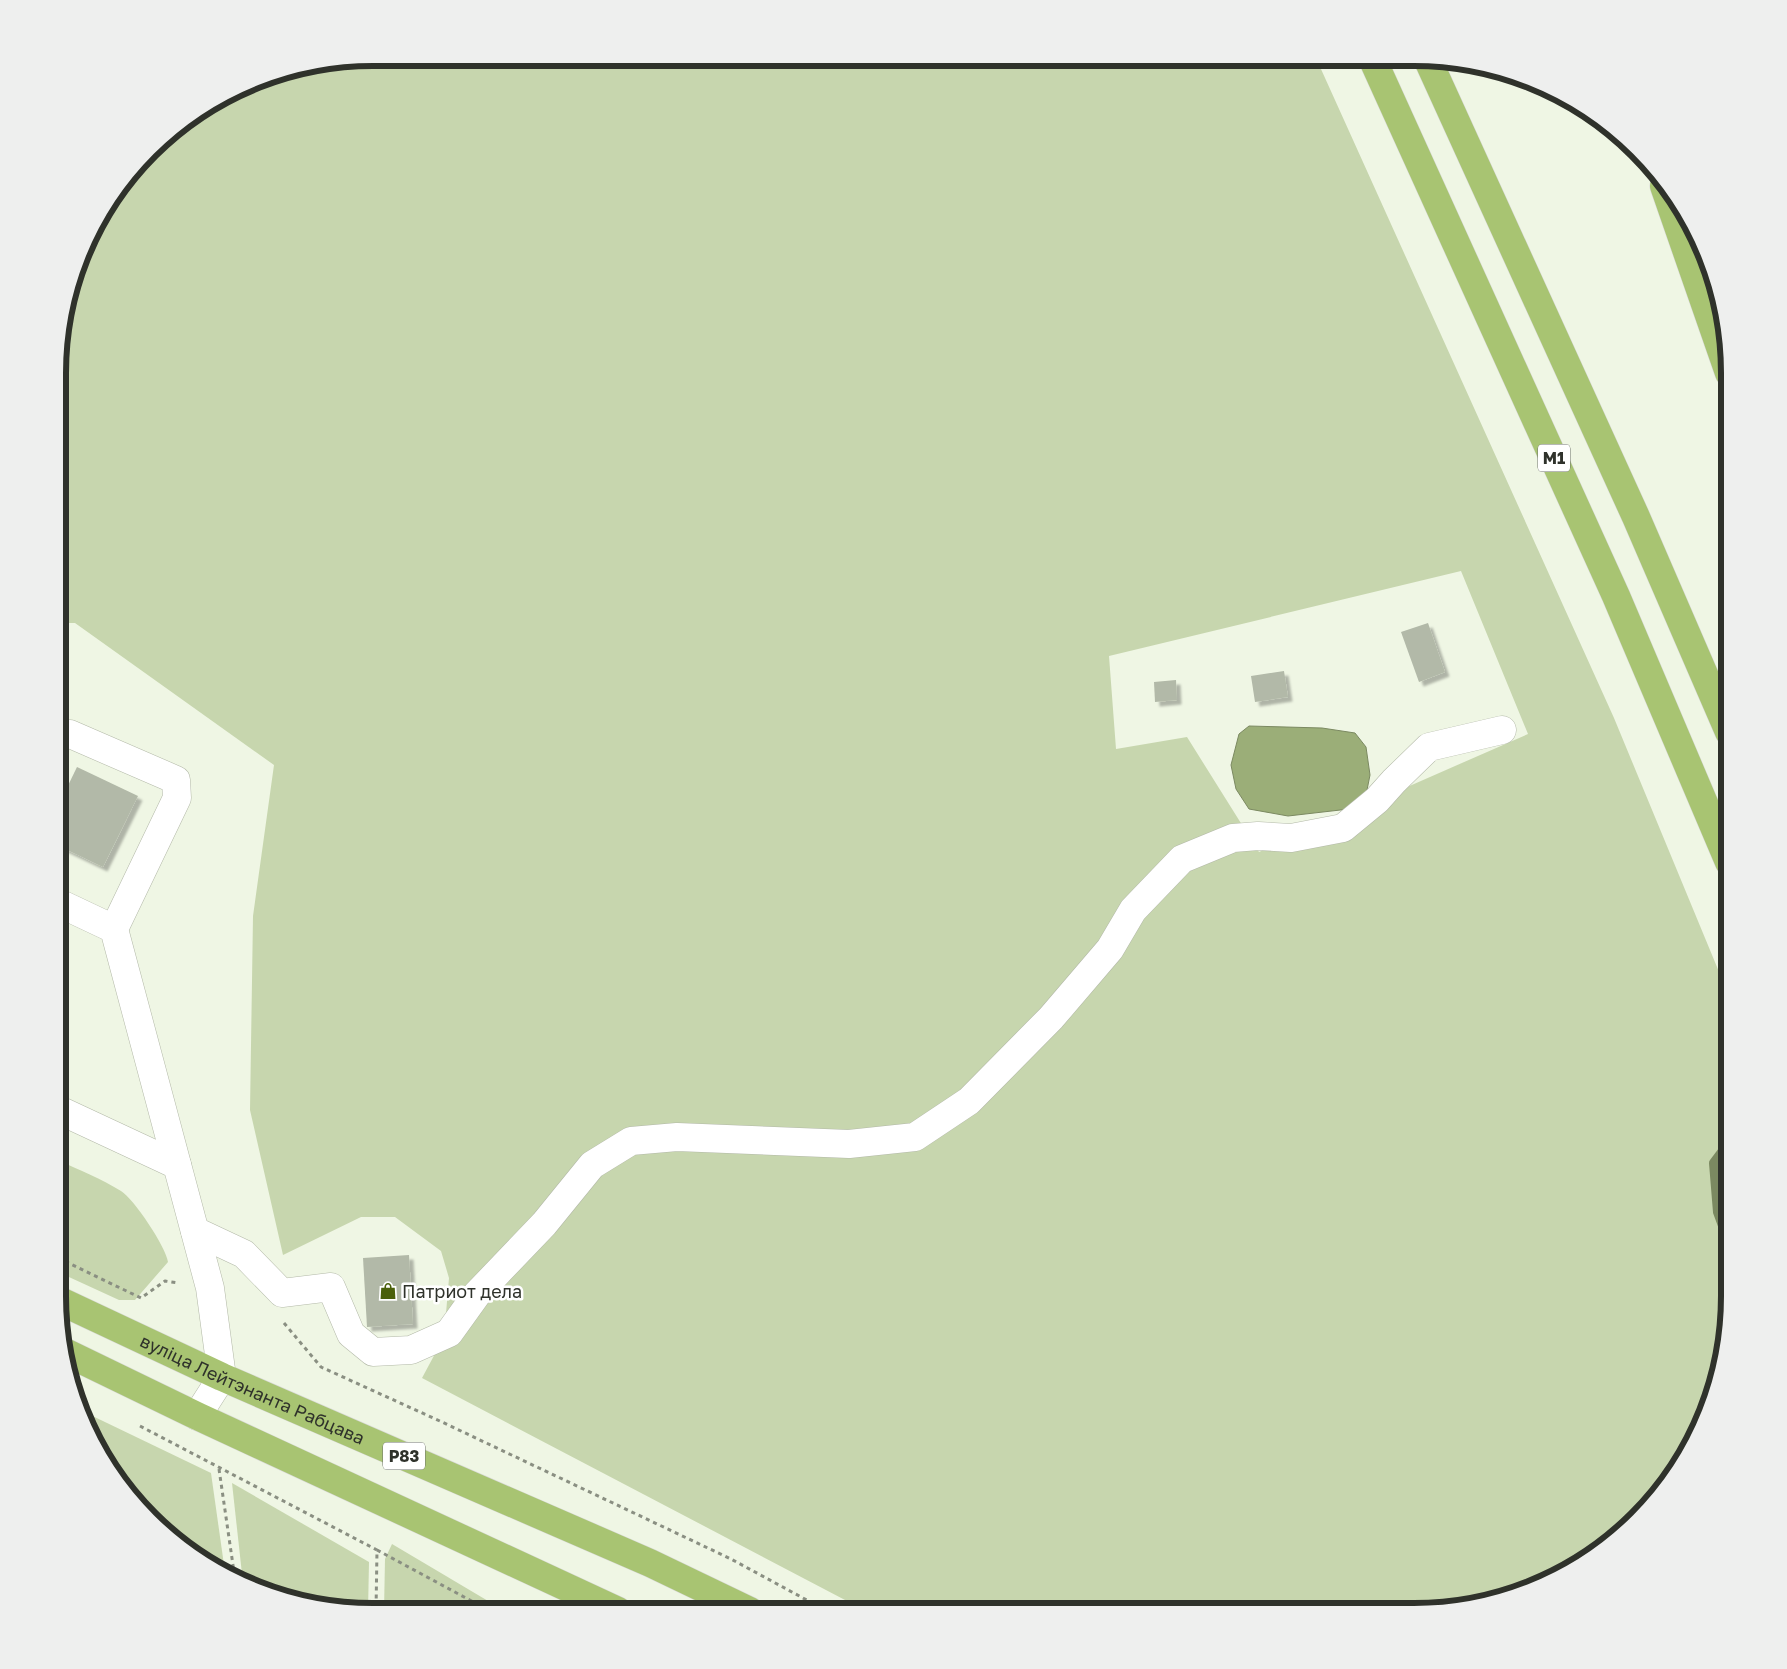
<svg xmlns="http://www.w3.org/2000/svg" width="1787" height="1669" viewBox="0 0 1787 1669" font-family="'Golos Text',sans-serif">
<defs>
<filter id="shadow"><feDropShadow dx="4.5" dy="4.5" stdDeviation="1" flood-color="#0004"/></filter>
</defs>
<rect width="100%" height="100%" fill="#eff6e4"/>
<!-- green -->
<g fill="#c7d6ae" fill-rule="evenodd">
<path d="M 374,58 L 1316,58 L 1614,718 L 1729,996 L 1729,1296 L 1723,1357 L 1697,1435 L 1622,1533 L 1534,1588 L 1434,1611 L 866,1611 L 422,1378 L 444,1337 L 449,1278 L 441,1251 L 395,1217 L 361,1217 L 283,1255 L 250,1110 L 253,916 L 274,765 L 75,623 L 60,623 L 60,332 L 100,216 L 165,136 L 272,74 ZM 1461,571 L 1528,734 L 1259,852 L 1187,737 L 1116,749 L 1109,656 Z"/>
<path d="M 58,1160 C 79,1170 102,1179 121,1191 C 134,1199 166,1247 168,1262 L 135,1300 L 119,1300 L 58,1272 Z"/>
<path d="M 80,1410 L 211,1473 L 225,1572 L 136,1504 L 81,1416 Z"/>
<path d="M 232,1483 L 369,1562 L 368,1611 L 292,1601 L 243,1583 Z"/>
<path d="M 392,1544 L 505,1611 L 384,1611 L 385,1559 Z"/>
</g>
<!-- water -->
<path fill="#9bae78" stroke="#7b8961" d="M 1249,726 L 1322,728 L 1355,733 L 1366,747 L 1370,775 L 1366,795 L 1349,809 L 1288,816 L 1249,809 L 1236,789 L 1231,765 L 1239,734 Z"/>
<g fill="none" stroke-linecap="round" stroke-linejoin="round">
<!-- stream -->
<path stroke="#7b8961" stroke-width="10" d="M 1729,1143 L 1714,1163 L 1718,1212 L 1729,1242"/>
</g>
<!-- building -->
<g fill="#b2b9a8" filter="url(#shadow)">
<path d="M 1428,623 L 1445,672 L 1419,682 L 1401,632 Z"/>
<path d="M 1284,671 L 1288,697 L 1255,702 L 1251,676 Z"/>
<path d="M 1176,680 L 1177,700 L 1155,702 L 1154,682 Z"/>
<path d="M 77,767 L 138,796 L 103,867 L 59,846 L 59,804 Z"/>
<path d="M 409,1255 L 413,1324 L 367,1327 L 363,1258 Z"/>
</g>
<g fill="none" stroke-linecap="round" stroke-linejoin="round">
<!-- minor casing -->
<g stroke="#b3b9a8" stroke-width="29">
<g id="minor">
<path d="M 59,735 L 70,734 L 176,780 L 177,798 L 114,929"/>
<path d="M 59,903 L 114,929 L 210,1288 L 222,1377 L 197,1416"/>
<path d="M 59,1110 L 177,1165"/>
<path d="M 195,1231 L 244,1254 L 282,1293 L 331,1287 L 351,1334 L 373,1352 L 411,1350 L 449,1333 L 477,1294 L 544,1224 L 592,1165 L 631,1141 L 677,1137 L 849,1144 L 915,1137 L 969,1101 L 1051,1018 L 1110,949 L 1133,910 L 1182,859 L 1233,838 L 1258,836 L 1291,838 L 1343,828 L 1377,800 L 1394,781 L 1429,747 L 1502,730"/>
</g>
</g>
<!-- highway casing -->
<g stroke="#dadad9" stroke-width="29">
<g id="highway">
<path d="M 1372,58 L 1616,596 L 1729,862"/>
<path d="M 1427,58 L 1636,517 L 1729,732"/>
<path d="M 1664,186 L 1729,373"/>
<path id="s1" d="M 58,1300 L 222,1377 L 650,1563 L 750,1611"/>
<path d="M 67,1353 L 197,1416 L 618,1611"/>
</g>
</g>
<!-- path -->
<g stroke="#8a8f82" stroke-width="3" stroke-dasharray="4 4" stroke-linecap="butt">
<path d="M 58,1258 L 141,1298 L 165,1281 L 178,1283"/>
<path d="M 284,1323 L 321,1367 L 442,1422 L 731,1559 L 827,1611"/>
<path d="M 140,1426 L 377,1550 L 376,1611"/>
<path d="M 219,1469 L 235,1579"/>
<path d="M 377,1550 L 490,1611"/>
</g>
<!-- minor -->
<use href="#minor" stroke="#fff" stroke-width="28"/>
<!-- highway -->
<use href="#highway" stroke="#a8c472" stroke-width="28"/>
</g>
<!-- icons -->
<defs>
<g id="shop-bare" transform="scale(1.35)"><path d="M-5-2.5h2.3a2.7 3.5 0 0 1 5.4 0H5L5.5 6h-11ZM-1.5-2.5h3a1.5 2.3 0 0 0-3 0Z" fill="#4a600b" stroke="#fff" stroke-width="2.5" paint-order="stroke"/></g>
</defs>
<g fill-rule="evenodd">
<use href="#shop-bare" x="388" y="1291"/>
</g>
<g text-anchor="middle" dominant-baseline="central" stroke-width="5" stroke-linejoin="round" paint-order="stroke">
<!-- shield labels -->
<g fill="#fff" stroke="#6d706b" stroke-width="1">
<rect x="1538" y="444.5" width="32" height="27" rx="4"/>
<rect x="383" y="1442.5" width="42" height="27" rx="4"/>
</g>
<g font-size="16" font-weight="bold" fill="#2f322b">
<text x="1554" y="458">М1</text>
<text x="404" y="1456">Р83</text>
</g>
<!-- poi labels -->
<g font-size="18" fill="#2f322b" stroke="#fff" text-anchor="start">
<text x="402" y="1291">Патриот дела</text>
</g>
<!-- street labels -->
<g font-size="18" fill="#2f322b" stroke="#fff">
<text stroke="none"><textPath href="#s1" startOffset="214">вуліца Лейтэнанта Рабцава</textPath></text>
</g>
</g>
<!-- crop -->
<path d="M0 0H1787V1669H0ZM373 66H1414A307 307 0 0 1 1721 373V1296A307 307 0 0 1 1414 1603H373A307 307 0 0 1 66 1296V373A307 307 0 0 1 373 66Z" fill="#eeefee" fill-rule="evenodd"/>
<path fill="none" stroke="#2f322b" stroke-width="6" d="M373 66H1414A307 307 0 0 1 1721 373V1296A307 307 0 0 1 1414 1603H373A307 307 0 0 1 66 1296V373A307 307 0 0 1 373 66Z"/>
</svg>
